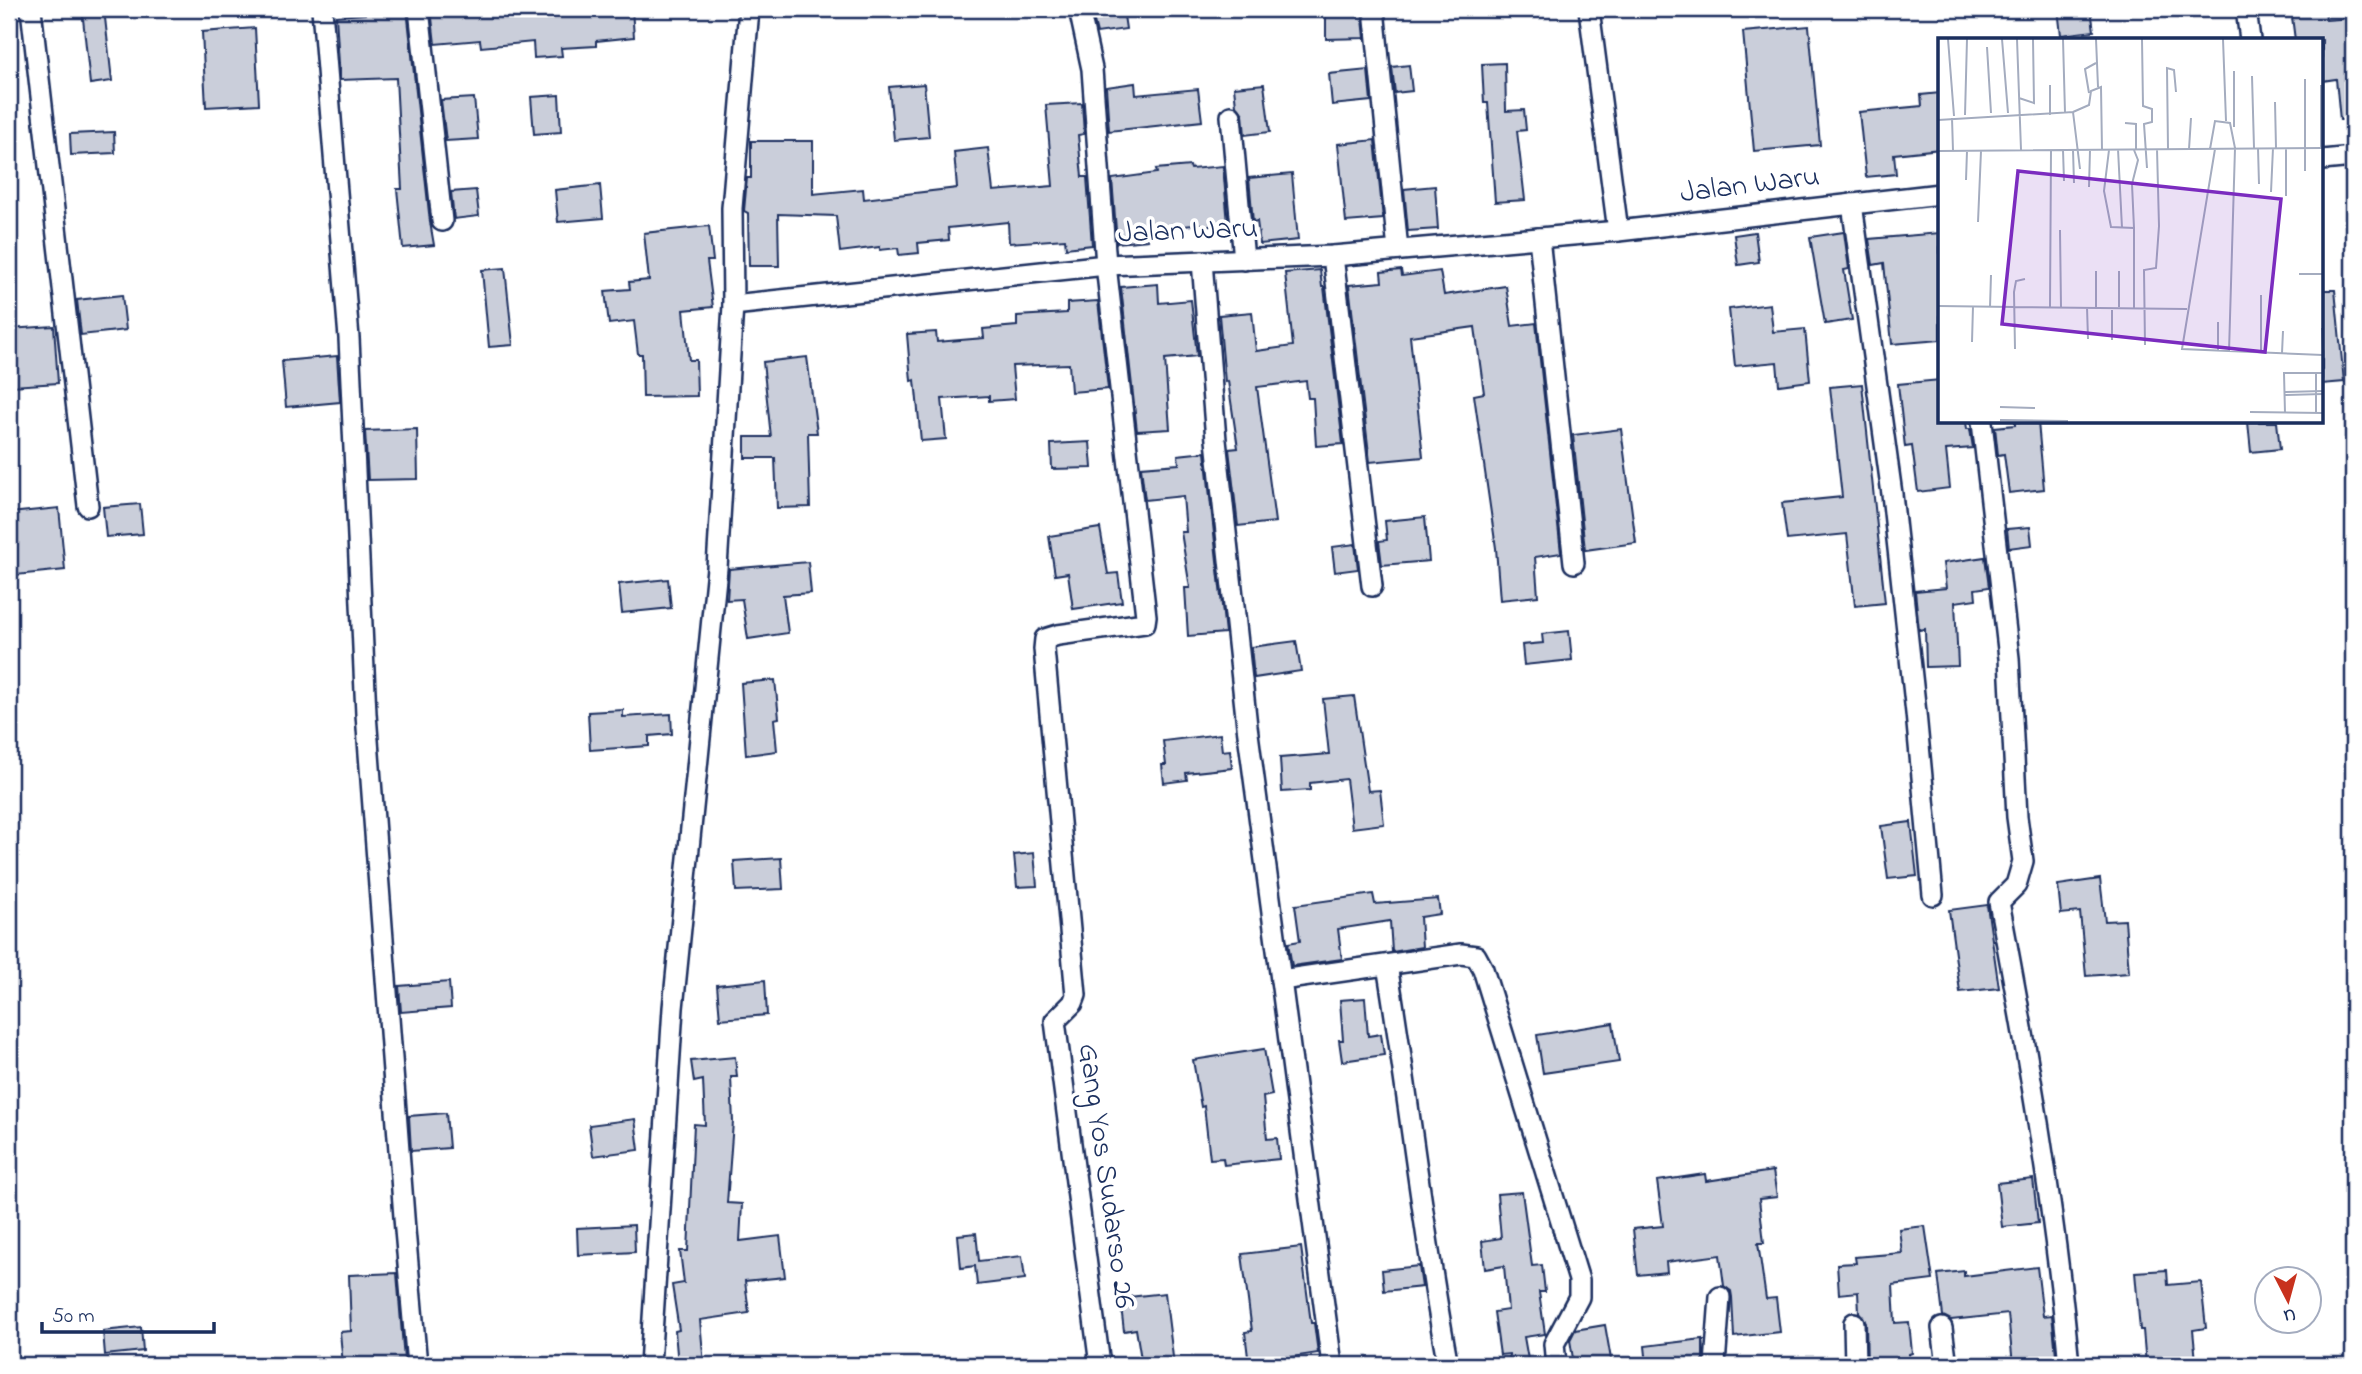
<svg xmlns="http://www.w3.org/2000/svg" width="2362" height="1374" viewBox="0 0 2362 1374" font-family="'Indie Flower',sans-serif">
<rect width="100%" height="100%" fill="#fff"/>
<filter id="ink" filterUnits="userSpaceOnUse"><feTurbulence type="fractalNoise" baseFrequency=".0143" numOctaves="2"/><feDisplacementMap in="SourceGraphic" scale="14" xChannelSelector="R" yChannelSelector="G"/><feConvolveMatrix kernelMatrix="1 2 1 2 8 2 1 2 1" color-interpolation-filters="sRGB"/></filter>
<g filter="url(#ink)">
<!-- building -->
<g fill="#caceda" stroke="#1b2f5e" stroke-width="2">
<path d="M 82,9 L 104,9 L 112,81 L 90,84 Z"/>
<path d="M 365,9 L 407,9 L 430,222 L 434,245 L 403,248 L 397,189 L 402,189 L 396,78 L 340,80 L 336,16 L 365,14 Z"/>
<path d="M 431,9 L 632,9 L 634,37 L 596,41 L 596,46 L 561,48 L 562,56 L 534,58 L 533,42 L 481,47 L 480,40 L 435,44 Z"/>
<path d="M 1091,9 L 1123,9 L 1126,29 L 1097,33 Z"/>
<path d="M 1332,9 L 1362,9 L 1365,38 L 1326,39 L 1326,15 L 1333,15 Z"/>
<path d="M 2058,9 L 2091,9 L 2094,31 L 2061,35 Z"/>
<path d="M 2291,9 L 2325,9 L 2326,20 L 2353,18 L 2353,120 L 2340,120 L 2336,79 L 2322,81 L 2322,40 L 2295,40 Z"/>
<path d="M 1809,26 L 1820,145 L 1754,151 L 1743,32 Z"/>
<path d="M 255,28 L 259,104 L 206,107 L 202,32 Z"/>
<path d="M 1505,63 L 1506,111 L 1524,110 L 1526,130 L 1517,131 L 1525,200 L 1495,202 L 1488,103 L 1484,103 L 1482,64 Z"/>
<path d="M 1409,65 L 1412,91 L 1395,93 L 1392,67 Z"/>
<path d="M 1368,70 L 1371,101 L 1332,105 L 1329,74 Z"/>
<path d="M 1135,83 L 1136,95 L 1198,89 L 1202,121 L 1109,131 L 1106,87 Z"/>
<path d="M 924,84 L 929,137 L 894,140 L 889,87 Z"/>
<path d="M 1264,84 L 1270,132 L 1245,135 L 1243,114 L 1236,105 L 1234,87 Z"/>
<path d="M 1940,93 L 1940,149 L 1894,154 L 1896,174 L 1866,177 L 1859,112 L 1922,106 L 1921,95 Z"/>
<path d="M 559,95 L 561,132 L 534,134 L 531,97 Z"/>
<path d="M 474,98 L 478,139 L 446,141 L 441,100 Z"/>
<path d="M 1082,103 L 1084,134 L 1078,135 L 1082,177 L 1087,177 L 1092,245 L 1066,248 L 1065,239 L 1009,243 L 1008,222 L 948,228 L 949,240 L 918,243 L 919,253 L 899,255 L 898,248 L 880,250 L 880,247 L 840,252 L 836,216 L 778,214 L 779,266 L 749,266 L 748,213 L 744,211 L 747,178 L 751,178 L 751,141 L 813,141 L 813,194 L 863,189 L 864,199 L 957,188 L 954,152 L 988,148 L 993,191 L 1053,186 L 1046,105 Z"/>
<path d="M 114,132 L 115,153 L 71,155 L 70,134 Z"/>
<path d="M 1375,140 L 1383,219 L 1346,222 L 1338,144 Z"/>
<path d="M 1190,166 L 1191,169 L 1223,166 L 1228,224 L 1202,227 L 1202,224 L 1146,230 L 1148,240 L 1117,243 L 1112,179 L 1157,173 L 1156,169 Z"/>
<path d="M 1292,174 L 1298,240 L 1260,244 L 1257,221 L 1253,222 L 1249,178 Z"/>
<path d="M 600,185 L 603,218 L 558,222 L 555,190 Z"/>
<path d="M 1435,186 L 1438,229 L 1408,231 L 1404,189 Z"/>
<path d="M 476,190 L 479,216 L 454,219 L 451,192 Z"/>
<path d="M 709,226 L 713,261 L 707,261 L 713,307 L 684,310 L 689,360 L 696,360 L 697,396 L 643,397 L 642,354 L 638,354 L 634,321 L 609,324 L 605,291 L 630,289 L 629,282 L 649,280 L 644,233 Z"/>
<path d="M 1755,232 L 1759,262 L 1738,265 L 1734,235 Z"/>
<path d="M 1844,232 L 1849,269 L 1844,270 L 1852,320 L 1825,324 L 1810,237 Z"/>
<path d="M 1940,233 L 1940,340 L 1892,344 L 1884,263 L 1873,265 L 1869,239 Z"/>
<path d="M 505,268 L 513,345 L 489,347 L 482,270 Z"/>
<path d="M 1320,270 L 1322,287 L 1324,287 L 1343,444 L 1316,446 L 1313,398 L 1308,398 L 1306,381 L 1257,387 L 1275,522 L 1238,526 L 1229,449 L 1238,448 L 1228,381 L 1225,382 L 1219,315 L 1252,312 L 1256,351 L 1293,346 L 1285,273 Z"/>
<path d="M 1401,270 L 1402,276 L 1440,271 L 1444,295 L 1506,286 L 1512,326 L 1536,323 L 1561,553 L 1535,557 L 1538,596 L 1500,600 L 1496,548 L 1474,395 L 1484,393 L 1475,327 L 1410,336 L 1423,457 L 1370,462 L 1349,285 L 1382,282 L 1381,272 Z"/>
<path d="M 1158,284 L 1159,303 L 1191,300 L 1197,356 L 1165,359 L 1170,429 L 1137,431 L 1121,287 Z"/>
<path d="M 2322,290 L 2335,290 L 2344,382 L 2322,384 Z"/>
<path d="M 122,295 L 126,330 L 81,335 L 77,300 Z"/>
<path d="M 1098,301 L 1108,389 L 1071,392 L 1069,364 L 1012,366 L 1015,399 L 989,401 L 989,396 L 942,399 L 946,439 L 921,441 L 915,380 L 911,381 L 907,334 L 936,332 L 937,342 L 984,338 L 983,329 L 1017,326 L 1017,316 L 1067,313 L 1067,303 Z"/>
<path d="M 1770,304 L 1773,332 L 1805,329 L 1810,381 L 1779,385 L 1777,362 L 1735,366 L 1729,309 Z"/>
<path d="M 54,326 L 58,383 L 12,386 L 9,329 Z"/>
<path d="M 337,356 L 340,402 L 286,407 L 282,361 Z"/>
<path d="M 807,357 L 817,433 L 808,433 L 810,507 L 777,508 L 775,458 L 745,458 L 745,437 L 771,437 L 763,362 Z"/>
<path d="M 1940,380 L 1940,422 L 1966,422 L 1967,429 L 1970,429 L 1973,448 L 1946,450 L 1950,488 L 1918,492 L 1912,446 L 1905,447 L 1898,384 Z"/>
<path d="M 1862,384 L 1885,603 L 1855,606 L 1847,534 L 1787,540 L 1782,503 L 1842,497 L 1830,387 Z"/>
<path d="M 2015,422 L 2038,422 L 2044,489 L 2009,493 L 2004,454 L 1998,455 L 1995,427 L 2015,425 Z"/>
<path d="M 2248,422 L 2277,422 L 2280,449 L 2251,452 Z"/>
<path d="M 417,429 L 418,479 L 368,480 L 365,431 Z"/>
<path d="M 1621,429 L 1636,543 L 1585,550 L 1573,435 Z"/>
<path d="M 1090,442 L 1092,468 L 1052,469 L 1051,444 Z"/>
<path d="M 1205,452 L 1225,633 L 1188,636 L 1185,588 L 1190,588 L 1181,532 L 1186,532 L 1183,496 L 1145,500 L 1141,467 L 1179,464 L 1178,455 Z"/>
<path d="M 140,504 L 143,534 L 106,537 L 103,507 Z"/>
<path d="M 59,508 L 65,570 L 16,575 L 10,513 Z"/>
<path d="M 1425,517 L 1429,561 L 1382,565 L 1379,541 L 1387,540 L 1385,521 Z"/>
<path d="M 2030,527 L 2032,545 L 2009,548 L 2007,529 Z"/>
<path d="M 1100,528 L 1108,574 L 1118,573 L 1122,602 L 1073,609 L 1068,573 L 1055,575 L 1049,536 Z"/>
<path d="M 1355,544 L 1358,569 L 1335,572 L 1332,547 Z"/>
<path d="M 1985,557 L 1989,587 L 1975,589 L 1976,599 L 1955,602 L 1958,666 L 1926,667 L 1925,629 L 1919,630 L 1915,591 L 1946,588 L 1943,563 Z"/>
<path d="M 808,562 L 811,593 L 783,595 L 788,633 L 748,639 L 742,599 L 727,600 L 729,569 Z"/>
<path d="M 668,579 L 671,608 L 622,613 L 619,584 Z"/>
<path d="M 1569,631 L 1572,660 L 1524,665 L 1522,645 L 1543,643 L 1542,634 Z"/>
<path d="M 1296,641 L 1301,671 L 1254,678 L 1251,647 Z"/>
<path d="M 775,680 L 779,718 L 774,719 L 777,751 L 746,755 L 741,683 Z"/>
<path d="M 1354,696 L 1368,791 L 1380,790 L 1384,824 L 1352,828 L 1346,779 L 1310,783 L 1310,790 L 1282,792 L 1280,758 L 1329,754 L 1323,699 Z"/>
<path d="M 623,710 L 623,717 L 671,714 L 672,734 L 649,736 L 649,746 L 590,750 L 588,712 Z"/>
<path d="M 1220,734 L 1222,751 L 1230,750 L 1232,768 L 1186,773 L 1187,780 L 1164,783 L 1162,765 L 1166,765 L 1163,741 Z"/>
<path d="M 1911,822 L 1917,876 L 1888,879 L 1881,826 Z"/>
<path d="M 1034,853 L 1037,886 L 1017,887 L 1014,855 Z"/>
<path d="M 781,858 L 783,889 L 736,891 L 734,861 Z"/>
<path d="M 2100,879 L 2105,921 L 2125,920 L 2129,973 L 2086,976 L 2080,912 L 2061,914 L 2058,885 Z"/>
<path d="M 1373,894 L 1375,904 L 1438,899 L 1440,914 L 1420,917 L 1422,947 L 1392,952 L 1390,921 L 1338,929 L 1342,959 L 1292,966 L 1288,943 L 1300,941 L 1295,905 Z"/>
<path d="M 1987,905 L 1999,988 L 1960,992 L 1949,910 Z"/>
<path d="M 765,980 L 767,1015 L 720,1019 L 717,985 Z"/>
<path d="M 449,982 L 451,1008 L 401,1012 L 399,986 Z"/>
<path d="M 1365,998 L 1368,1036 L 1381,1034 L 1384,1055 L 1342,1061 L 1339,1040 L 1343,1040 L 1340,1000 Z"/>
<path d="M 1613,1023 L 1619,1062 L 1543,1073 L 1537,1035 Z"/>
<path d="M 1264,1049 L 1272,1095 L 1263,1097 L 1267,1139 L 1277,1138 L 1279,1159 L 1224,1165 L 1223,1158 L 1210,1159 L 1204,1106 L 1201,1107 L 1193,1060 Z"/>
<path d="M 735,1057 L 737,1077 L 731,1077 L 733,1122 L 727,1203 L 742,1204 L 740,1241 L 780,1236 L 785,1277 L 745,1281 L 749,1313 L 700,1320 L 704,1365 L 678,1365 L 675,1331 L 679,1330 L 672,1285 L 684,1283 L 680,1251 L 688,1251 L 694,1124 L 705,1125 L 703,1080 L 694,1082 L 691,1061 Z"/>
<path d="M 446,1113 L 449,1148 L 411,1151 L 409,1116 Z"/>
<path d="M 635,1119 L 639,1150 L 593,1156 L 589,1125 Z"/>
<path d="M 1773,1171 L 1777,1197 L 1759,1199 L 1764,1243 L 1758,1243 L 1766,1299 L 1776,1298 L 1780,1332 L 1734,1337 L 1732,1297 L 1731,1291 L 1724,1286 L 1720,1255 L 1666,1262 L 1667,1272 L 1638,1275 L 1633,1229 L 1663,1226 L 1657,1181 L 1705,1174 L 1706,1181 Z"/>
<path d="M 2033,1179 L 2038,1223 L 2002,1227 L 1997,1183 Z"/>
<path d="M 1522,1192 L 1532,1266 L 1542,1265 L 1545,1292 L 1539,1292 L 1545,1334 L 1524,1337 L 1529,1365 L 1510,1365 L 1509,1354 L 1500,1355 L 1494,1312 L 1508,1310 L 1504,1266 L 1485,1269 L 1482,1241 L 1501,1238 L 1497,1194 Z"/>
<path d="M 634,1225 L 635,1252 L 578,1255 L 577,1228 Z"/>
<path d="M 1925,1226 L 1933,1280 L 1893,1285 L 1895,1323 L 1909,1322 L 1912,1353 L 1909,1354 L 1910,1365 L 1867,1365 L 1866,1323 L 1859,1312 L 1858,1292 L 1839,1294 L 1837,1264 L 1856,1263 L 1855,1257 L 1902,1253 L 1899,1229 Z"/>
<path d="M 976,1233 L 979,1261 L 1022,1256 L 1025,1279 L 977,1285 L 975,1266 L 961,1268 L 958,1235 Z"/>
<path d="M 1301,1247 L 1311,1323 L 1314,1323 L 1318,1353 L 1292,1357 L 1293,1365 L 1249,1365 L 1245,1332 L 1252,1331 L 1242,1254 Z"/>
<path d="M 1419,1266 L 1422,1287 L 1384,1291 L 1382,1270 Z"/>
<path d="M 2037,1267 L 2043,1316 L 2052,1315 L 2057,1365 L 2013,1365 L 2008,1314 L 1951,1320 L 1943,1316 L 1938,1274 L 1964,1271 L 1964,1276 Z"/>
<path d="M 2167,1270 L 2168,1285 L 2201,1282 L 2206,1328 L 2193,1330 L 2196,1361 L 2146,1365 L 2143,1330 L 2140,1330 L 2135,1272 Z"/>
<path d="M 397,1273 L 404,1360 L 343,1365 L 340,1332 L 351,1331 L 349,1275 Z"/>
<path d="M 1165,1293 L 1174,1365 L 1142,1365 L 1136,1329 L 1124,1331 L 1120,1298 Z"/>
<path d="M 1605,1325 L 1612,1365 L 1574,1365 L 1570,1340 L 1575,1330 Z"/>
<path d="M 141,1327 L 143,1351 L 105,1355 L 103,1331 Z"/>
<path d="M 1703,1339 L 1703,1365 L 1647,1365 L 1645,1346 Z"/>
</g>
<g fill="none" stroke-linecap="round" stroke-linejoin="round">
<!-- minor casing -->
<g stroke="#1b2f5e" stroke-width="24">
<g id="minor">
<path d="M 31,9 L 88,506"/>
<path d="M 322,9 L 349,338 L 366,714 L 405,1230 L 417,1365"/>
<path d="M 419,9 L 442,221"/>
<path d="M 1079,9 L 1092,69 L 1106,265 L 1146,616 L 1145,623 L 1058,635 L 1045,639 L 1044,649 L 1076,995 L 1073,1003 L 1055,1021 L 1100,1365"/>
<path d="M 1374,9 L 1398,250"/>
<path d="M 1589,9 L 1618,231"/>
<path d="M 2246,9 L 2250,40"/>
<path d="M 1231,116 L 1244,260"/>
<path d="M 2322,160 L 2353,157"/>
<path d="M 1852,204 L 1892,494 L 1916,713 L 1933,895"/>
<path d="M 1539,238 L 1574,563"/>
<path d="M 1333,256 L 1372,586"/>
<path d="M 1202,261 L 1216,440 L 1247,726 L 1281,980 L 1461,954 L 1476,956 L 1483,969 L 1579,1280 L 1579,1297 L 1554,1344 L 1556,1365"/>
<path d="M 733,305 L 1106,265 L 1333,256 L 1618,231 L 1940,194"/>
<path d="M 1982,422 L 2009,658 L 2017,817 L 2023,861 L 2016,885 L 1999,902 C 2028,1056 2055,1209 2069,1365"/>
<path d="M 1387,965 C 1409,1098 1423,1233 1448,1365"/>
<path d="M 1281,980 L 1332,1365"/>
<path d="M 1854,1323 L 1855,1365"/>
<path d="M 1942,1328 L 1947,1365"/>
<path d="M 650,1365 L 673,1008 L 717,568 L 733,305 L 732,208 L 749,9"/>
<path d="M 1715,1365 L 1720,1297"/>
</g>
</g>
<!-- minor -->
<use href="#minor" stroke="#fff" stroke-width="19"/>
</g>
</g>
<g text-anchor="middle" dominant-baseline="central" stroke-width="7" stroke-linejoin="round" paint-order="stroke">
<!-- street labels -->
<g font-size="30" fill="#1b2f5e" stroke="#fff">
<text transform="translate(1750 186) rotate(-7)">Jalan Waru</text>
<text transform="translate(1188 232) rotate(-2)">Jalan Waru</text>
<text transform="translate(1105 1176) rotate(82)">Gang Yos Sudarso 26</text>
</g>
</g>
<!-- overview -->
<g transform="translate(1938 38)">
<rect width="385" height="385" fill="#fff"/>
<path fill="none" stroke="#a4acbf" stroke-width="2" d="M 10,1 L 16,78M 64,1 L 70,75M 79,1 L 83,112M 125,1 L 127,75M 158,1 L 160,49M 204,1 L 205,68 L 214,71 L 214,84 L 206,86 L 209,130M 285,1 L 288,83M 49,9 L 53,75M 296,33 L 296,89M 314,38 L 316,110M 112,47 L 112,77M 383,47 L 383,110M 151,55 L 147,31 L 158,25M 81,60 L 96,65 L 95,1M 337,64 L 338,110M 135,74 L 151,67 L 153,53 L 163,49 L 164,112M 27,77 L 29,1M 14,80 L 15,113M 0,82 L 135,74 L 142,131M 187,85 L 198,86 L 198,111M 320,110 L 321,146M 180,111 L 184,190M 230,111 L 229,30 L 236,32 L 238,54M 251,111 L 253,80M 272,111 L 277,83 L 292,85 L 297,110 L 291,314M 277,111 L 244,311 L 385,317M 125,112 L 126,143M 135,112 L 136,145M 171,112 L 166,153 L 173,189 L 196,190 L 196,270M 0,113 L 385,110M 367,133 L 367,41M 28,142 L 29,113M 151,149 L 152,112M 333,154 L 335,110M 348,158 L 348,110M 40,184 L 43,113M 196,190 L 194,146 L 200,122 L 196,112M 122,192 L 123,270M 158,233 L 158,269M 181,233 L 181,269M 361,236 L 385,236M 323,257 L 323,315M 0,268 L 249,271M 52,269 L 53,237M 149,269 L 150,301M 112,270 L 113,112M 280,284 L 280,313M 384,290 L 385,312M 174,302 L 174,270M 34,304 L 35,268M 207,307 L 206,232 L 218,230 L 221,188 L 219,111M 77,311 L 76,254 L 78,243 L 87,241M 344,315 L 345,293M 378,335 L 378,375M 346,354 L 385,353M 346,357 L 385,356M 62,369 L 97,370M 312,374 L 385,375M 347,375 L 346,335 L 385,335M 62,382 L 130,383"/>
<path fill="#7b2cbf" fill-opacity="0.15" stroke="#7b2cbf" stroke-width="3.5" d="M 80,133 L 343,161 L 327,314 L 64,286 Z"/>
<rect width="385" height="385" fill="none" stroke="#1b2f5e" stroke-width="3.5"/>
</g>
<!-- margin -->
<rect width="2362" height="1374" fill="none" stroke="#fff" stroke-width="35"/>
<rect x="18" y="18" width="2327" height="1339" fill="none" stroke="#1b2f5e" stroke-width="2.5" filter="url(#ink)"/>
<!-- north arrow -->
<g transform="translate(2288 1300) rotate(174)"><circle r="33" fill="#ffffff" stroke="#a4acbf" stroke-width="2"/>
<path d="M0-5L12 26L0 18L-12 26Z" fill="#c8321e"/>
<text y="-10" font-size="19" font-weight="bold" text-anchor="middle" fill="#1b2f5e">U</text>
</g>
<!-- scale -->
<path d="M42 1322v10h172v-10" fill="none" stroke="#1b2f5e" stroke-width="3.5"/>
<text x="52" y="1322" font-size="21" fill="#1b2f5e" stroke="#ffffff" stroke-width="5" paint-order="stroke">50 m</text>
</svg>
